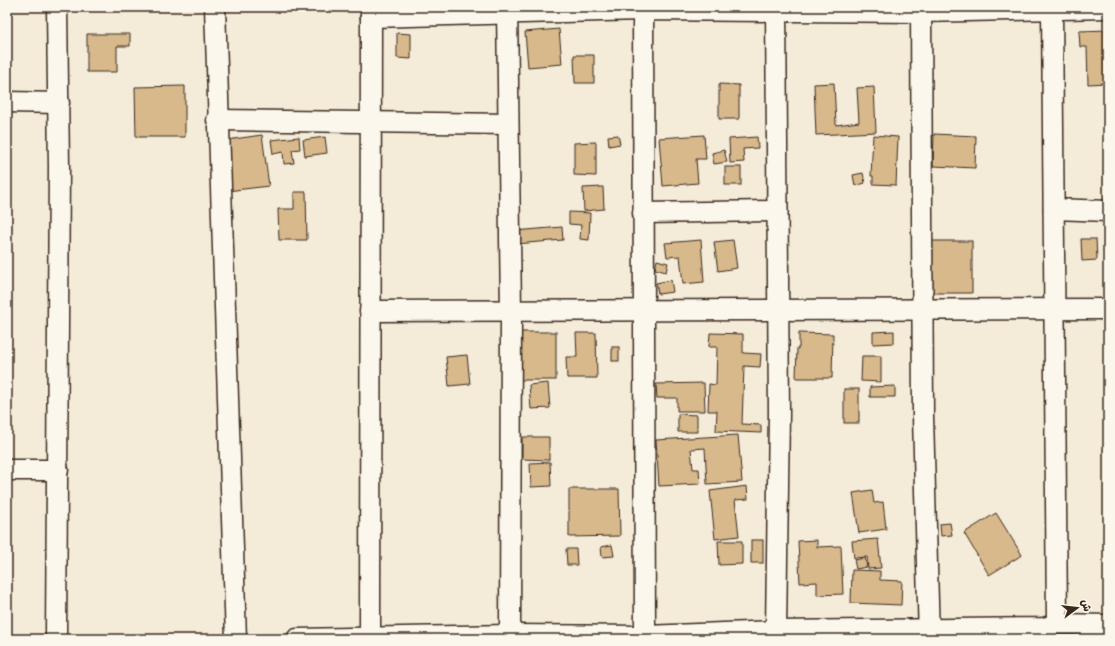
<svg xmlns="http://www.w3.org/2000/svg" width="1115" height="646" viewBox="0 0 1115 646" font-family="'Gochi Hand','Playpen Sans Arabic',sans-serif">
<rect width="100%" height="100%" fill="#f4ebd9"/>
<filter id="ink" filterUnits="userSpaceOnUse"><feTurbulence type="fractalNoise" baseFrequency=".025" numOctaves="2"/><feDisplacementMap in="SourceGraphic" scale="8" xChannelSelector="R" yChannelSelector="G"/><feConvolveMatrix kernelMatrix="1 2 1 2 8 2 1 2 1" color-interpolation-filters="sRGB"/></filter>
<g filter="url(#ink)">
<!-- building -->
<g fill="#d8b98c" stroke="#3b2a1e">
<path d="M 559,29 L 562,64 L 528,67 L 525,32 Z"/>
<path d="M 1108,30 L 1108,83 L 1088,84 L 1087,47 L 1080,47 L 1079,31 Z"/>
<path d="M 397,33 L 411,34 L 411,59 L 397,58 Z"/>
<path d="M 87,34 L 130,34 L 130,46 L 117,46 L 117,72 L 87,72 Z"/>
<path d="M 574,55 L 594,55 L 594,83 L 575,83 Z"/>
<path d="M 834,83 L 836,125 L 859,122 L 857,88 L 874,87 L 876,132 L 816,135 L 814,84 Z"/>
<path d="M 719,84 L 739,85 L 739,119 L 719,119 Z"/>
<path d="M 185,86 L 185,137 L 136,137 L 135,87 Z"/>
<path d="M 934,134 L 976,136 L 975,168 L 933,166 Z"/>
<path d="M 262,135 L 269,186 L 227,191 L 220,141 Z"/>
<path d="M 618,135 L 620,144 L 609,146 L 608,136 Z"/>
<path d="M 704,135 L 706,159 L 696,159 L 698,183 L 663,186 L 659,138 Z"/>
<path d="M 873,135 L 898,137 L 896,185 L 873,184 L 873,176 L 871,176 Z"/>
<path d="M 299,137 L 300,149 L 292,150 L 294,163 L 284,164 L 283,152 L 273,154 L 271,140 Z"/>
<path d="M 325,137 L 327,153 L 305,156 L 303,140 Z"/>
<path d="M 757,137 L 758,148 L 743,149 L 744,162 L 730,163 L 729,139 Z"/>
<path d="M 596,142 L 596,176 L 574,175 L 574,143 Z"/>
<path d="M 724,150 L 727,162 L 714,164 L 712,153 Z"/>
<rect x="725" y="167" width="16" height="18"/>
<path d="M 863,173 L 865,183 L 855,186 L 853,175 Z"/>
<path d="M 603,187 L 604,209 L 584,211 L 583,188 Z"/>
<path d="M 294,192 L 306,192 L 307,240 L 279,240 L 278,209 L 294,209 Z"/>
<path d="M 569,212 L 590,213 L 589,240 L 580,239 L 581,225 L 569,224 Z"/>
<path d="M 562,227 L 563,240 L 516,244 L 515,231 Z"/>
<path d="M 1081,239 L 1096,239 L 1097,260 L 1082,261 Z"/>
<path d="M 701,240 L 704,282 L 683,284 L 680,256 L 667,257 L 665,243 Z"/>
<path d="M 733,240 L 737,268 L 718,271 L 714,242 Z"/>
<rect x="925" y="241" width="47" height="52"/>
<path d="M 657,260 L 668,263 L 666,272 L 655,269 Z"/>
<path d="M 671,280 L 673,292 L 658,294 L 656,283 Z"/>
<path d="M 894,331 L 894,343 L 873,344 L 873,332 Z"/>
<rect x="515" y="332" width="41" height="48"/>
<path d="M 576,333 L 596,333 L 597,378 L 567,378 L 566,357 L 577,357 Z"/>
<path d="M 710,333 L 743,334 L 743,353 L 761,354 L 760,367 L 744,366 L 742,424 L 761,425 L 761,433 L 716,431 L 717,411 L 708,411 L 709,384 L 716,385 L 717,347 L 709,347 Z"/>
<path d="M 799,333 L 833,334 L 832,378 L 796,378 L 797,348 L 799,348 Z"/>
<rect x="612" y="347" width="7" height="14"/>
<path d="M 467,355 L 470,384 L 449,386 L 446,357 Z"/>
<path d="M 862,356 L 881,356 L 881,382 L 861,381 Z"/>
<path d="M 548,383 L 550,408 L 531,409 L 529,385 Z"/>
<path d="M 704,383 L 705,411 L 677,411 L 677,398 L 657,398 L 656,384 Z"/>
<path d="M 895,386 L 895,397 L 870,397 L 870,387 Z"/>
<rect x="844" y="389" width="15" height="34"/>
<path d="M 678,414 L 697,415 L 697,432 L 678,432 Z"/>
<path d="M 738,435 L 742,482 L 707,484 L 705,448 L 691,449 L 693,469 L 699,469 L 700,484 L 659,486 L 656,440 Z"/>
<path d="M 522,437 L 549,437 L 549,460 L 522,459 Z"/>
<path d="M 550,462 L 551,486 L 531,487 L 530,463 Z"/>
<path d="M 747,486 L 748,499 L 735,500 L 739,536 L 715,539 L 710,491 Z"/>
<path d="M 569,489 L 619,489 L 620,536 L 569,537 Z"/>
<path d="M 872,490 L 874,503 L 883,502 L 886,529 L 859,533 L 853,493 Z"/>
<path d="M 996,513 L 1022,555 L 989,575 L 964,533 Z"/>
<path d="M 950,523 L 952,535 L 941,536 L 940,524 Z"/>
<path d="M 878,539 L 881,568 L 868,569 L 867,557 L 854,558 L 852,541 Z"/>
<rect x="751" y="540" width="12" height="23"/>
<path d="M 817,540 L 817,547 L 841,546 L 843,594 L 817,595 L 817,582 L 800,583 L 798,541 Z"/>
<path d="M 718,541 L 742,541 L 742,564 L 719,565 Z"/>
<path d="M 612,545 L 614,556 L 602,557 L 601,547 Z"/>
<path d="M 566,549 L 576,549 L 577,565 L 567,565 Z"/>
<path d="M 865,558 L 867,567 L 856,569 L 854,560 Z"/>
<path d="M 852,570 L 880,571 L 880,580 L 902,581 L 901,605 L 851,603 Z"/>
</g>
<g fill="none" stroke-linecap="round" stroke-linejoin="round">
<!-- minor casing -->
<g stroke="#3b2a1e" stroke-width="23">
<g id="minor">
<path d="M 215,7 L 236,639"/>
<path d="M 507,7 L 511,312 L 510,639"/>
<path d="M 643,7 L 645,636"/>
<path d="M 921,7 L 923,416 L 929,639"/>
<path d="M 1052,7 L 1057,624"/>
<path d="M 371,17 L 643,10 L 921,12 L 1108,8"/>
<path d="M 7,102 L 59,103"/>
<path d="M 217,120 L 508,124"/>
<path d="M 1054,209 L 1108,211"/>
<path d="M 643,213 L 777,211"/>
<path d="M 370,311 L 1108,309"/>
<path d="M 7,470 L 58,470"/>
<path d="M 776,631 L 779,413 L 776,7"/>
<path d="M 56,639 L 59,168 L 57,7"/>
<path d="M 297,639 L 510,635 L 645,636 L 776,631 L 1044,628 L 1057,624 L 1108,625"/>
<path d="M 370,639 L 371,7"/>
</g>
</g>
<!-- minor -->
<use href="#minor" stroke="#fbf7ec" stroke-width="20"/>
</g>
</g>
<!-- margin -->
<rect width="1115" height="646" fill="none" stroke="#fbf7ec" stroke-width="24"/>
<rect x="12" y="12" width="1091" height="622" fill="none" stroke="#3b2a1e" stroke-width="1.5" filter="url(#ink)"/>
<!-- north arrow -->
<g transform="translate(1077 608) rotate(75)" stroke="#fbf7ec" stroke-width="3" paint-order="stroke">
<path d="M0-3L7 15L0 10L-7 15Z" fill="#3b2a1e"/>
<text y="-6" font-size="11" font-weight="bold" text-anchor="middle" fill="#3b2a1e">ش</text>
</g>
</svg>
